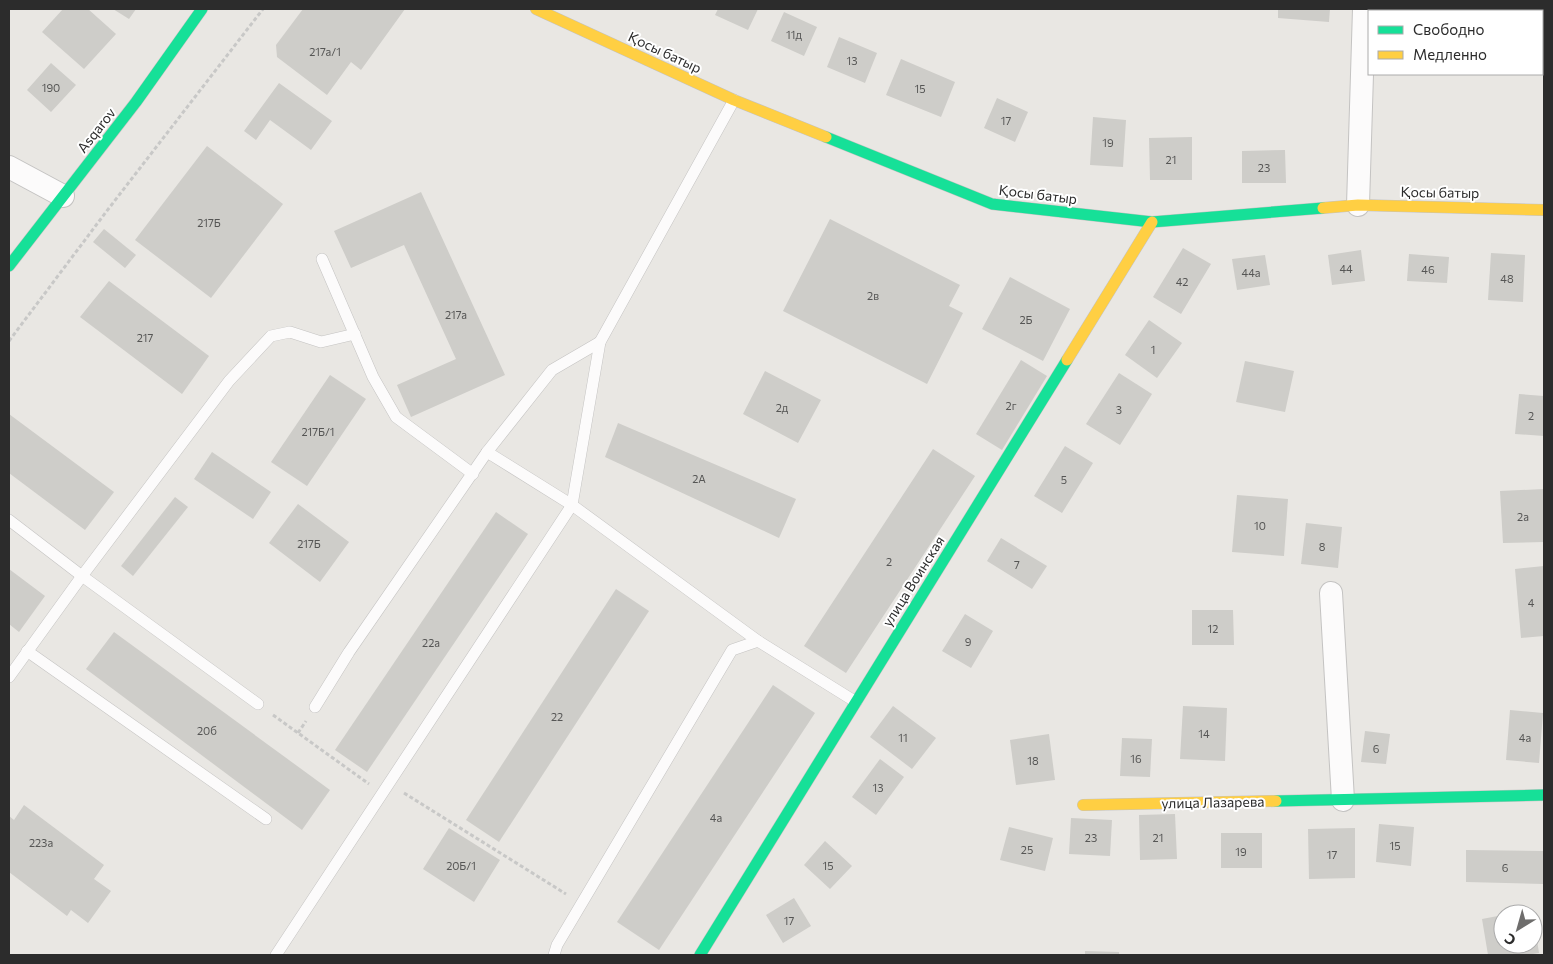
<svg xmlns="http://www.w3.org/2000/svg" width="1553" height="964" viewBox="0 0 1553 964" font-family="Commissioner,sans-serif">
<rect width="100%" height="100%" fill="#e9e7e3"/>
<!-- building -->
<g fill="#cecdc9">
<path d="M 63,9 L 88,9 L 116,34 L 84,69 L 42,32 Z"/>
<path d="M 113,9 L 136,9 L 129,19 Z"/>
<path d="M 303,9 L 405,9 L 361,70 L 351,62 L 327,95 L 277,57 L 276,45 Z"/>
<path d="M 718,9 L 758,9 L 748,30 L 715,15 Z"/>
<path d="M 1278,9 L 1330,9 L 1329,22 L 1278,18 Z"/>
<path d="M 784,12 L 817,27 L 804,56 L 771,41 Z"/>
<path d="M 839,37 L 877,53 L 865,83 L 827,67 Z"/>
<path d="M 901,59 L 955,82 L 941,117 L 886,95 Z"/>
<path d="M 51,63 L 76,85 L 51,112 L 27,90 Z"/>
<path d="M 279,83 L 332,121 L 311,150 L 270,120 L 256,140 L 244,131 Z"/>
<path d="M 997,98 L 1028,112 L 1015,142 L 984,128 Z"/>
<path d="M 1093,117 L 1126,120 L 1123,167 L 1090,165 Z"/>
<path d="M 1192,137 L 1192,180 L 1150,180 L 1149,138 Z"/>
<path d="M 207,146 L 283,204 L 211,298 L 135,240 Z"/>
<path d="M 1285,150 L 1286,183 L 1242,183 L 1242,151 Z"/>
<path d="M 421,192 L 505,375 L 411,417 L 397,385 L 456,359 L 404,245 L 351,268 L 334,231 Z"/>
<path d="M 830,219 L 960,285 L 949,306 L 963,313 L 927,384 L 783,311 Z"/>
<path d="M 104,229 L 136,255 L 125,268 L 93,242 Z"/>
<path d="M 1183,248 L 1211,264 L 1181,314 L 1153,297 Z"/>
<path d="M 1361,250 L 1365,281 L 1332,285 L 1328,255 Z"/>
<path d="M 1491,253 L 1525,255 L 1523,302 L 1488,300 Z"/>
<path d="M 1409,254 L 1449,257 L 1447,283 L 1407,281 Z"/>
<path d="M 1265,255 L 1270,285 L 1237,290 L 1232,259 Z"/>
<path d="M 1010,277 L 1070,309 L 1043,361 L 982,329 Z"/>
<path d="M 109,281 L 209,356 L 182,394 L 80,317 Z"/>
<path d="M 1149,320 L 1182,343 L 1157,378 L 1125,355 Z"/>
<path d="M 1021,360 L 1047,376 L 1002,450 L 976,434 Z"/>
<path d="M 1245,361 L 1294,371 L 1285,412 L 1236,402 Z"/>
<path d="M 765,371 L 821,400 L 798,443 L 743,414 Z"/>
<path d="M 1119,373 L 1152,394 L 1120,445 L 1086,424 Z"/>
<path d="M 330,375 L 366,399 L 307,486 L 271,462 Z"/>
<path d="M 1519,394 L 1544,396 L 1544,436 L 1515,434 Z"/>
<path d="M 9,414 L 114,492 L 85,530 L 9,473 Z"/>
<path d="M 618,423 L 796,499 L 779,538 L 605,457 Z"/>
<path d="M 1065,446 L 1093,463 L 1062,513 L 1034,496 Z"/>
<path d="M 933,449 L 975,476 L 846,673 L 804,646 Z"/>
<path d="M 212,452 L 271,492 L 253,519 L 194,479 Z"/>
<path d="M 1544,489 L 1544,542 L 1503,543 L 1500,491 Z"/>
<path d="M 1237,495 L 1288,499 L 1284,556 L 1232,552 Z"/>
<path d="M 175,497 L 188,507 L 133,576 L 121,566 Z"/>
<path d="M 298,504 L 349,542 L 320,582 L 269,543 Z"/>
<path d="M 496,512 L 528,534 L 367,772 L 335,750 Z"/>
<path d="M 1306,523 L 1342,527 L 1338,568 L 1301,564 Z"/>
<path d="M 1001,538 L 1047,566 L 1032,589 L 987,561 Z"/>
<path d="M 1544,566 L 1544,636 L 1521,638 L 1515,569 Z"/>
<path d="M 9,569 L 45,596 L 19,632 L 9,624 Z"/>
<path d="M 616,589 L 649,611 L 499,842 L 466,820 Z"/>
<path d="M 1192,610 L 1233,610 L 1234,645 L 1192,645 Z"/>
<path d="M 965,614 L 993,631 L 971,668 L 942,651 Z"/>
<path d="M 114,632 L 330,790 L 302,830 L 86,669 Z"/>
<path d="M 773,685 L 815,713 L 659,950 L 617,922 Z"/>
<path d="M 893,706 L 936,738 L 912,769 L 870,737 Z"/>
<path d="M 1183,706 L 1227,708 L 1225,761 L 1180,759 Z"/>
<path d="M 1510,710 L 1543,713 L 1539,763 L 1506,760 Z"/>
<path d="M 1365,731 L 1390,734 L 1386,764 L 1361,762 Z"/>
<path d="M 1049,734 L 1055,780 L 1016,785 L 1010,740 Z"/>
<path d="M 1122,738 L 1152,739 L 1150,777 L 1120,776 Z"/>
<path d="M 880,759 L 904,777 L 876,815 L 852,797 Z"/>
<path d="M 24,805 L 104,865 L 94,879 L 111,891 L 88,923 L 71,910 L 67,916 L 9,872 L 9,816 L 14,820 Z"/>
<path d="M 1175,814 L 1177,859 L 1140,860 L 1139,815 Z"/>
<path d="M 1071,818 L 1112,820 L 1110,856 L 1069,854 Z"/>
<path d="M 1379,824 L 1414,827 L 1411,866 L 1376,862 Z"/>
<path d="M 1009,827 L 1053,838 L 1045,871 L 1000,860 Z"/>
<path d="M 449,828 L 500,860 L 474,902 L 423,869 Z"/>
<path d="M 1355,828 L 1355,878 L 1309,879 L 1308,829 Z"/>
<rect x="1221" y="833" width="41" height="35"/>
<path d="M 825,841 L 852,866 L 830,889 L 804,865 Z"/>
<path d="M 1466,850 L 1543,851 L 1543,884 L 1466,882 Z"/>
<path d="M 794,898 L 811,926 L 783,943 L 766,915 Z"/>
<path d="M 1503,915 L 1503,944 L 1533,944 L 1534,920 L 1539,953 L 1527,955 L 1488,955 L 1482,919 Z"/>
<path d="M 1085,951 L 1119,952 L 1119,955 L 1085,955 Z"/>
</g>
<g fill="none" stroke-linecap="round" stroke-linejoin="round">
<!-- lane casing -->
<g stroke="#c4c3c2" stroke-width="12">
<g id="lane">
<path d="M 322,259 L 373,377 L 396,417 L 473,474"/>
<path d="M 487,452 L 572,505 L 758,641"/>
<path d="M 9,520 L 82,576 L 258,704"/>
<path d="M 27,651 L 266,819"/>
<path d="M 9,677 L 82,576 L 229,381 L 271,336 L 290,332 L 321,342 L 355,334"/>
<path d="M 315,707 L 349,652 L 487,452 L 552,370 L 600,342"/>
<path d="M 276,955 L 572,505 L 600,342 L 734,100"/>
<path d="M 554,955 L 557,945 L 732,650 L 758,641 L 856,702"/>
</g>
</g>
<!-- street casing -->
<g stroke="#c4c3c2" stroke-width="24">
<g id="street">
<path d="M 9,167 L 63,196"/>
<path d="M 1358,205 L 1364,9"/>
<path d="M 1331,593 L 1343,800"/>
</g>
</g>
<!-- fast casing -->
<g stroke="#c4c3c2" stroke-width="12">
<g id="fast">
<path d="M 826,137 L 992,204 L 1152,222 L 1323,208"/>
<path d="M 9,266 L 136,102 L 202,9"/>
<path d="M 1276,801 L 1544,795"/>
<path d="M 700,955 L 1067,360"/>
</g>
</g>
<!-- slow casing -->
<g stroke="#c4c3c2" stroke-width="12">
<g id="slow">
<path d="M 536,9 L 734,100 L 826,137"/>
<path d="M 1323,208 L 1358,205 L 1544,210"/>
<path d="M 1067,360 L 1152,222"/>
<path d="M 1083,805 L 1276,801"/>
</g>
</g>
<!-- path -->
<g stroke="#c8c8c7" stroke-width="3" stroke-dasharray="4 2.5" stroke-linecap="butt">
<path d="M 9,341 L 106,212 L 263,9"/>
<path d="M 273,715 L 369,784"/>
<path d="M 298,733 L 306,721"/>
<path d="M 404,793 L 566,894"/>
</g>
<!-- lane -->
<use href="#lane" stroke="#fcfbfb" stroke-width="11"/>
<!-- street -->
<use href="#street" stroke="#fcfbfb" stroke-width="22"/>
<!-- fast -->
<use href="#fast" stroke="#16e098" stroke-width="11"/>
<!-- slow -->
<use href="#slow" stroke="#ffcf43" stroke-width="11"/>
</g>
<g text-anchor="middle" dominant-baseline="central" stroke-width="4" stroke-linejoin="round" paint-order="stroke">
<!-- number labels -->
<g font-size="11" fill="#565655">
<text x="794" y="34">11д</text>
<text x="325" y="51">217а/1</text>
<text x="852" y="60">13</text>
<text x="51" y="87">190</text>
<text x="920" y="88">15</text>
<text x="1006" y="120">17</text>
<text x="1108" y="142">19</text>
<text x="1171" y="159">21</text>
<text x="1264" y="167">23</text>
<text x="209" y="222">217Б</text>
<text x="1346" y="268">44</text>
<text x="1428" y="269">46</text>
<text x="1251" y="272">44а</text>
<text x="1507" y="278">48</text>
<text x="1182" y="281">42</text>
<text x="873" y="295">2в</text>
<text x="456" y="314">217а</text>
<text x="1026" y="319">2Б</text>
<text x="145" y="337">217</text>
<text x="1153" y="349">1</text>
<text x="1011" y="405">2г</text>
<text x="782" y="407">2д</text>
<text x="1119" y="409">3</text>
<text x="1531" y="415">2</text>
<text x="318" y="431">217Б/1</text>
<text x="699" y="478">2А</text>
<text x="1064" y="479">5</text>
<text x="1523" y="516">2а</text>
<text x="1260" y="525">10</text>
<text x="309" y="543">217Б</text>
<text x="1322" y="546">8</text>
<text x="889" y="561">2</text>
<text x="1017" y="564">7</text>
<text x="1531" y="602">4</text>
<text x="1213" y="628">12</text>
<text x="968" y="641">9</text>
<text x="431" y="642">22а</text>
<text x="557" y="716">22</text>
<text x="207" y="730">20б</text>
<text x="1204" y="733">14</text>
<text x="903" y="737">11</text>
<text x="1525" y="737">4а</text>
<text x="1376" y="748">6</text>
<text x="1136" y="758">16</text>
<text x="1033" y="760">18</text>
<text x="878" y="787">13</text>
<text x="716" y="817">4а</text>
<text x="1091" y="837">23</text>
<text x="1158" y="837">21</text>
<text x="41" y="842">223а</text>
<text x="1395" y="845">15</text>
<text x="1027" y="849">25</text>
<text x="1241" y="851">19</text>
<text x="1332" y="854">17</text>
<text x="461" y="865">20Б/1</text>
<text x="828" y="865">15</text>
<text x="1505" y="867">6</text>
<text x="789" y="920">17</text>
</g>
<!-- street labels -->
<g font-size="14" fill="#2c2c2c" stroke="#fff">
<text transform="translate(665 52) rotate(25)">Қосы батыр</text>
<text transform="translate(96 130) rotate(-52)">Asqarov</text>
<text transform="translate(1440 192) rotate(1)">Қосы батыр</text>
<text transform="translate(1038 194) rotate(7)">Қосы батыр</text>
<text transform="translate(913 581) rotate(-58)">улица Воинская</text>
<text transform="translate(1213 802) rotate(-1)">улица Лазарева</text>
</g>
</g>
<!-- border -->
<rect width="1553" height="964" fill="none" stroke="#2c2c2c" stroke-width="20"/>
<!-- legend -->
<rect x="1368" y="10" width="175" height="65" fill="#ffffff" stroke="#ababab"/>
<rect x="1378" y="26" width="25" height="8" fill="#16e098" stroke="#ababab"/>
<text x="1413" y="35" font-size="15" fill="#2c2c2c">Свободно</text>
<rect x="1378" y="51" width="25" height="8" fill="#ffcf43" stroke="#ababab"/>
<text x="1413" y="60" font-size="15" fill="#2c2c2c">Медленно</text>
<!-- north arrow -->
<g transform="translate(1518 929) rotate(217)"><circle r="24" fill="#ffffff" stroke="#ababab"/>
<path d="M0-4L9 19L0 12L-9 19Z" fill="#6e6d6c"/>
<text y="-8" font-size="14" font-weight="bold" text-anchor="middle" fill="#2c2c2c">С</text>
</g>
</svg>
